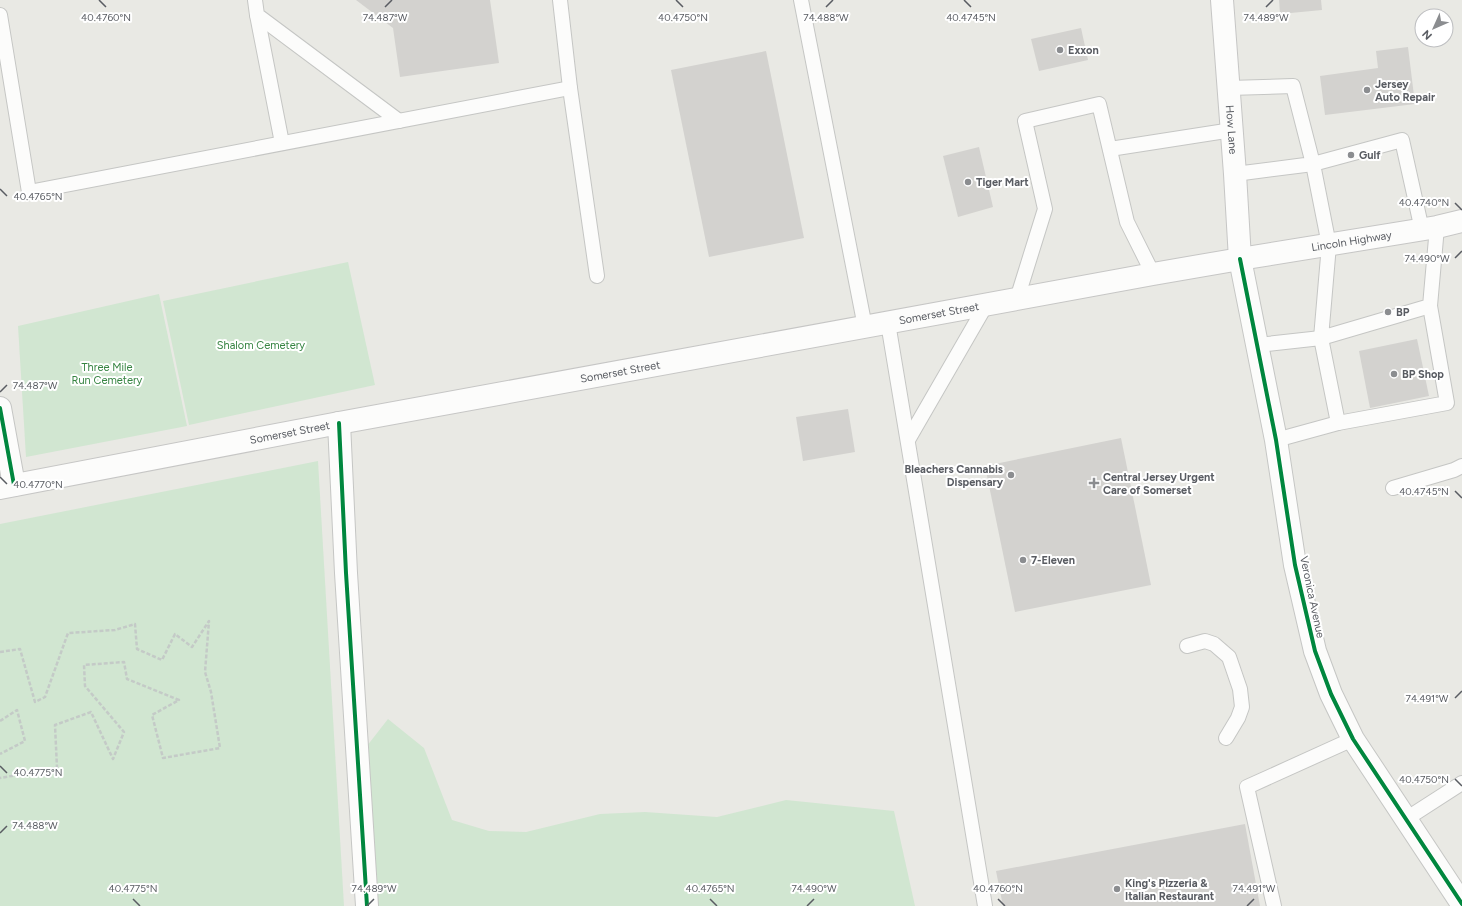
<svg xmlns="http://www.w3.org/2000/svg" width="1462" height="906" viewBox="0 0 1462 906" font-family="Figtree,sans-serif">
<rect width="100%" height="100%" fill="#e9e9e4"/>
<!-- green -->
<g fill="#d1e6d1">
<path d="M 348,262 L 375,385 L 189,425 L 163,301 Z"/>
<path d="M 159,294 L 187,426 L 26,457 L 18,326 Z"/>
<path d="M 318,461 L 344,906 L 0,906 L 0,524 Z"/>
<path d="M 388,719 L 424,748 L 452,820 L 489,831 L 526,832 L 600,814 L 645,812 L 717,817 L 786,800 L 894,811 L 915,906 L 373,906 L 363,751 Z"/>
</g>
<!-- building -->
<g fill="#d3d2cf">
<path d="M 356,0 L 490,0 L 499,63 L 400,77 L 393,28 Z"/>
<path d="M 1279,0 L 1321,0 L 1322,10 L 1280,14 Z"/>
<path d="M 1081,28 L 1088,60 L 1039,71 L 1031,39 Z"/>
<path d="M 1408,47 L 1415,104 L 1325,115 L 1320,76 L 1378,68 L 1376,51 Z"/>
<path d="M 766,51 L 804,238 L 709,257 L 671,70 Z"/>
<path d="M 979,147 L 993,207 L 958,217 L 943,156 Z"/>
<path d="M 1417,339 L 1429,396 L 1370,408 L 1359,351 Z"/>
<path d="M 848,409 L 855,452 L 803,461 L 796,417 Z"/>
<path d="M 1121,438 L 1151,585 L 1015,612 L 985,466 Z"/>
<path d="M 1245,824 L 1260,906 L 1003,906 L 996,871 Z"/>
</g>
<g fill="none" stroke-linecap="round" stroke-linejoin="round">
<!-- service casing -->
<g stroke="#c5c6c4" stroke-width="16">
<g id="service">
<path d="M 255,0 L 257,15 L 399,121"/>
<path d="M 560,0 L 570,88 L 597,276"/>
<path d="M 801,0 L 865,327"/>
<path d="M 0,15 L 29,192 L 570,88"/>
<path d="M 257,15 L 282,143"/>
<path d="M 1229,88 L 1293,86 L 1313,164 L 1235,174"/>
<path d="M 1110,149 L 1232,130"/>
<path d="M 1422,230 L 1402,140 L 1313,164 L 1329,245 L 1321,338 L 1430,306 L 1437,227"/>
<path d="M 1017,299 L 1045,209 L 1025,121 L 1099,104 L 1127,222 L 1153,274"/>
<path d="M 888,323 L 985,906"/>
<path d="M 1258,345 L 1321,338 L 1338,423 L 1276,440"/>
<path d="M 1338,423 L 1447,403 L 1430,306"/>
<path d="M 908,440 L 986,305"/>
<path d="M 1393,488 L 1454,470 L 1462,466"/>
<path d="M 1187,646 L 1205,641 L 1214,644 L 1229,657 L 1240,689 L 1242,707 L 1238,718 L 1226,738"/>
<path d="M 1406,819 L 1462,783"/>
<path d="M 1274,906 L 1247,787 L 1353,739"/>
</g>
</g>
<!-- minor casing -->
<g stroke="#c5c6c4" stroke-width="24">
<g id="minor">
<path d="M 0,408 L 14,485"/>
<path d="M 339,423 L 346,573 L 367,906"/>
</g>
</g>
<!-- tertiary casing -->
<g stroke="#c5c6c4" stroke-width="24">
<path id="tertiary" d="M 1240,259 L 1276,440 L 1295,565 L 1315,651 L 1331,694 L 1353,739 L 1462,904"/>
</g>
<!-- secondary casing -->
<g stroke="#c6c6c5" stroke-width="24">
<g id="secondary">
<path id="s1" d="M 1222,0 L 1235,174 L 1240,259"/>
<path id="s2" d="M 0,488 L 339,423 L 1153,274 L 1240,259 L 1437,227 L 1462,221"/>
</g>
</g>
<!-- path -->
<g stroke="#c4cac7" stroke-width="2.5" stroke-dasharray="4 2" stroke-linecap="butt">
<path d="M 0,652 L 20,649 L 35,702 L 45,697 L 68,633 L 115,630 L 135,624 L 137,649 L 162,660 L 175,634 L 192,647 L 209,621 L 205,672 L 211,692 L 220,748 L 163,758 L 152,715 L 179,700 L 127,679 L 124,662 L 84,665 L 85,686 L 124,732 L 113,759 L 91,712 L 55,725 L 57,768 L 0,778"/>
<path d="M 0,721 L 17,710 L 25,741 L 0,754"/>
</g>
<!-- service -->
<use href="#service" stroke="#fcfcfb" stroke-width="14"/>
<!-- minor -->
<use href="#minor" stroke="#fcfcfb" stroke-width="22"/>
<!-- tertiary -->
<use href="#tertiary" stroke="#fcfcfb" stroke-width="22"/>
<!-- secondary -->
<use href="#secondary" stroke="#fcfcfb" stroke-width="22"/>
<!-- cycleway casing -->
<g stroke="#fff" stroke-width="6">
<g id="cycleway">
<path d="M 1240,259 L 1276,440 L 1295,565 L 1315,651 L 1331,694 L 1353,739 L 1462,904"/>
<path d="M 0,408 L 14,485"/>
<path d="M 339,423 L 346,573 L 367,906"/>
</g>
</g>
<!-- cycleway -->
<use href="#cycleway" stroke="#00873e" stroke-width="4"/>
</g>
<!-- ticks -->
<path fill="none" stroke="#595c62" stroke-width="1.5" d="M 99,0 L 106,7M 676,0 L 683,7M 964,0 L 971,7M 385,7 L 392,0M 826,7 L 833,0M 1266,7 L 1273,0M 0,189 L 7,196M 1455,203 L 1462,210M 1455,258 L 1462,251M 0,392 L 7,385M 0,477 L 7,484M 1455,491 L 1462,498M 1455,698 L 1462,691M 0,766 L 7,773M 1455,779 L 1462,786M 0,833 L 7,826M 133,899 L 140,906M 710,899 L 717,906M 998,899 L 1005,906M 367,906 L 374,899M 807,906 L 814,899M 1247,906 L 1254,899"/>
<!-- markers -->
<g fill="#8b8d90" stroke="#fff" stroke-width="1.5">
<circle cx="1060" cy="50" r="4"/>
<circle cx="1367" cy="90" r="4"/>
<circle cx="1351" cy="155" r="4"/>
<circle cx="968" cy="182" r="4"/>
<circle cx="1388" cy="312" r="4"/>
<circle cx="1394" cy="374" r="4"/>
<circle cx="1011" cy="475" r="4"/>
<path d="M1092 477h4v4h4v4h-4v4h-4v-4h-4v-4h4z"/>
<circle cx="1023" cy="560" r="4"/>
<circle cx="1117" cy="889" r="4"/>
</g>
<g text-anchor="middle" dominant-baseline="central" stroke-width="4" stroke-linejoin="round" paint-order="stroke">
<!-- poi labels -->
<g font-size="11" font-weight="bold" fill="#595c62" stroke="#fff" text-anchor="start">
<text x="1068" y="50">Exxon</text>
<text x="1375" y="84">Jersey<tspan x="1375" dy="13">Auto Repair</tspan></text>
<text x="1359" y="155">Gulf</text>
<text x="976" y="182">Tiger Mart</text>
<text x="1396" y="312">BP</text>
<text x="1402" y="374">BP Shop</text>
<text x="1003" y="469" text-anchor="end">Bleachers Cannabis<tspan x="1003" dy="13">Dispensary</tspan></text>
<text x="1103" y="477">Central Jersey Urgent<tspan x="1103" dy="13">Care of Somerset</tspan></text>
<text x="1031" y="560">7-Eleven</text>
<text x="1125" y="883">King's Pizzeria &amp;<tspan x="1125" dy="13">Italian Restaurant</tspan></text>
</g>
<!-- street labels -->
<g font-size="11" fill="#595c62" stroke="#fff">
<text stroke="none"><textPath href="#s1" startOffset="130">How Lane</textPath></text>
<text stroke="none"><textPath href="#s2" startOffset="1374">Lincoln Highway</textPath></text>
<text stroke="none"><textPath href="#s2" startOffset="955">Somerset Street</textPath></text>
<text stroke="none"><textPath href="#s2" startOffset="631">Somerset Street</textPath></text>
<text stroke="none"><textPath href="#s2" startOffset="295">Somerset Street</textPath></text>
<text transform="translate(1312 597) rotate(78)">Veronica Avenue</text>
</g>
<!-- park labels -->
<g font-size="11" fill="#368442" stroke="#fff">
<text x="261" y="345">Shalom Cemetery</text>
<text x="107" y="367">Three Mile<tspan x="107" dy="13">Run Cemetery</tspan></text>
</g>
</g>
<g font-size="10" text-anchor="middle" fill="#595c62" stroke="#fff" stroke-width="4" stroke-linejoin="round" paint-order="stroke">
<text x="106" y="21">40.4760°N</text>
<text x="385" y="21">74.487°W</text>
<text x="683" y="21">40.4750°N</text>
<text x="826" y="21">74.488°W</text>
<text x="971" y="21">40.4745°N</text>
<text x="1266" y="21">74.489°W</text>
<text x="38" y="200">40.4765°N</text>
<text x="1424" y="206">40.4740°N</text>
<text x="1427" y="262">74.490°W</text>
<text x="35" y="389">74.487°W</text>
<text x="38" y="488">40.4770°N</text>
<text x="1424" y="495">40.4745°N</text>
<text x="1427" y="702">74.491°W</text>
<text x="38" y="776">40.4775°N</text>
<text x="1424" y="783">40.4750°N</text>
<text x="35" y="829">74.488°W</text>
<text x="374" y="892">74.489°W</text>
<text x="814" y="892">74.490°W</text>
<text x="1254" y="892">74.491°W</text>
<text x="133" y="892">40.4775°N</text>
<text x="710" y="892">40.4765°N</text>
<text x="998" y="892">40.4760°N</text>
</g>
<!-- north arrow -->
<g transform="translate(1434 28) rotate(225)"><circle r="19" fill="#ffffff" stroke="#bdbec0"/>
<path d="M0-3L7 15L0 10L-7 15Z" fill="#8b8d90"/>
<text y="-6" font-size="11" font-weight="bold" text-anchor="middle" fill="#595c62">N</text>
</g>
</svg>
